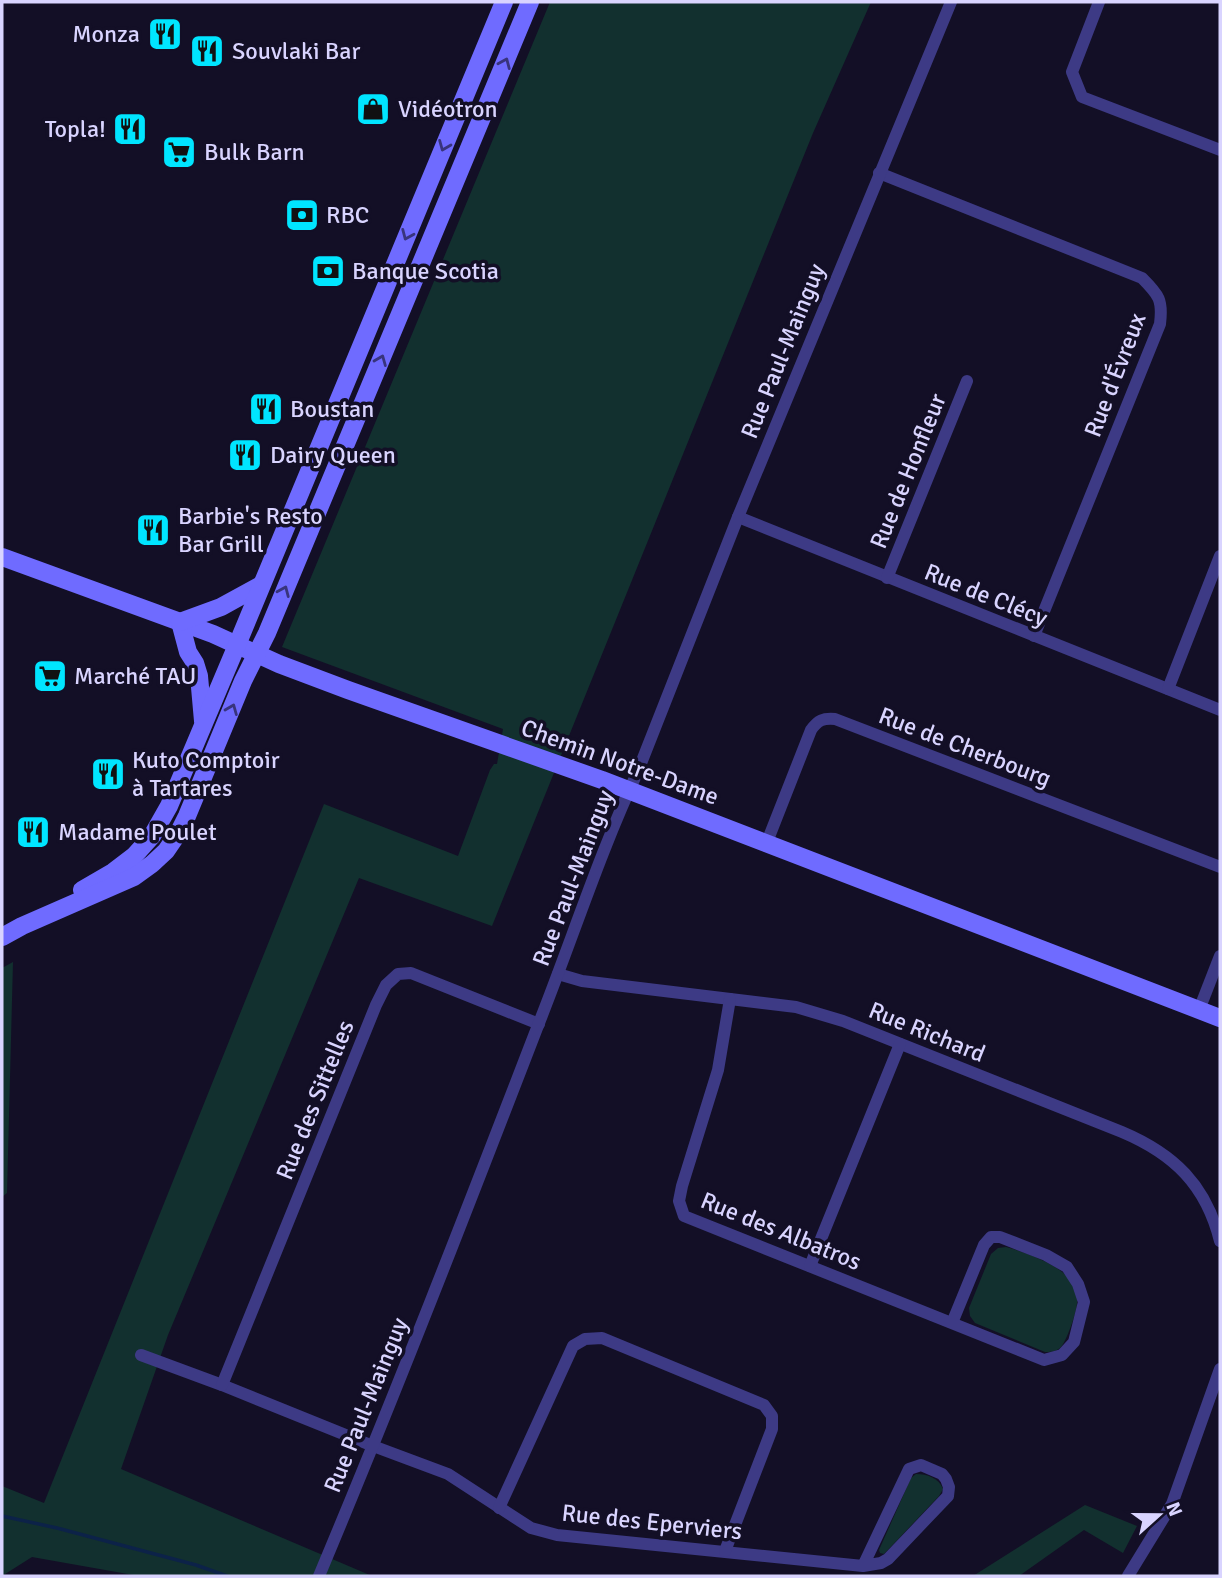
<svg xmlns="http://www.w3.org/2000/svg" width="1222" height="1578" viewBox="0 0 1222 1578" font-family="Signika,sans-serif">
<rect width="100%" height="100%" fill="#130f26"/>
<!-- green -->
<g fill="#12302f">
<path d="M 550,2 L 871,2 L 813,133 L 492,926 L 359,878 L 168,1335 L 121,1469 L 372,1576 L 139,1576 L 32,1557 L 2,1576 L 2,1486 L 44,1503 L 324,804 L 458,856 L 490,770 L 494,764 L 497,764 L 503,729 L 282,647 Z"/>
<path d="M 13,962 L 7,1193 L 2,1197 L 2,968 Z"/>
<path d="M 1006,1247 C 1024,1252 1062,1265 1071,1282 C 1074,1288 1078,1297 1077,1303 C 1077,1311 1066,1343 1060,1348 C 1055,1352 1050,1352 1045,1352 L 975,1323 L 970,1316 L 969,1308 L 991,1254 L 998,1248 Z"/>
<path d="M 916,1474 C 927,1474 939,1478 943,1489 L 939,1496 L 884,1554 L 880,1553 L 879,1550 L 911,1478 Z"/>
<path d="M 1085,1505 L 1137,1526 L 1123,1553 L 1084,1530 L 1019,1576 L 973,1576 Z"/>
</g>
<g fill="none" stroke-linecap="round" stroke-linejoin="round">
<!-- stream -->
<path stroke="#0c2248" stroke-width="3.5" d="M 2,1516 L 57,1528 L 196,1565 L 227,1576"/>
<!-- street -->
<g stroke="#3d3a85" stroke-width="12">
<path d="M 1099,2 L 1072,72 L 1082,97 L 1220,150"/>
<path d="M 879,173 L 1142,278 C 1159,295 1163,300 1160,324 L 1034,636"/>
<path d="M 738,517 L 1220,710"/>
<path d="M 887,578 L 967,381"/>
<path d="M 1168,689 L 1220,556"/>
<path d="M 767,842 L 811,730 C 818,720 823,718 835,719 L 1220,867"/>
<path d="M 558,974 L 582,981 L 796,1007 L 843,1021 L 1122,1132 C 1174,1154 1206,1185 1220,1241"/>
<path d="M 730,999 L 718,1070 L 682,1186 L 679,1201 L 684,1216 L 1044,1360 L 1062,1355 L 1074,1342 L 1084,1302 L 1078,1284 L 1067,1267 L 1046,1255 L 1000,1237 L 991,1237 L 984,1245 L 952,1323"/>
<path d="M 1199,1010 L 1220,956"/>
<path d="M 810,1266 L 900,1044"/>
<path d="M 141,1355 L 222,1385 L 373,1446 L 448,1474 L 531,1528 L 557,1535 L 863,1566 L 881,1563 L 888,1559 L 948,1496 L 949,1487 L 946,1479 L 942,1474 L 921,1465 L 909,1469 L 863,1566"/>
<path d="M 222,1385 L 376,1005 L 386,985 L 398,974 L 411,973 L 539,1024"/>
<path d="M 499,1508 L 573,1346 L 585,1339 L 602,1338 L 764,1405 L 772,1416 L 772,1429 L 725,1551"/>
<path d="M 319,1576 C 395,1395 466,1212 537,1028 C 571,943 599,854 638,771 L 738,517 L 951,2"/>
<path d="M 1128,1576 L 1172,1504 L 1220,1369"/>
</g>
<!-- secondary -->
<g stroke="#6f6bff" stroke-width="18">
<path d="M 2,557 L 213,634 L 279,664 L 348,690 L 602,780 L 1220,1018"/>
<path d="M 180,622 L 188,652 L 195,663 L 199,676 L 203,721"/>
<path d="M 180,622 L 221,607 L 261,585"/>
<path d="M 82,890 L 113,872 L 134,856 L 152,836 L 169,806 L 237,645 L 504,2"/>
<path d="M 2,937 L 22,926 L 134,877 L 152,864 L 166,851 L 179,832 L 187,816 L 243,681 L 267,633 L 530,2"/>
</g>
</g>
<!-- one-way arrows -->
<defs><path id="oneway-chevron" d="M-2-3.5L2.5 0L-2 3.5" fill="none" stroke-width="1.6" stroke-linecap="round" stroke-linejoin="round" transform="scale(1.75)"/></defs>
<g stroke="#38347d">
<use href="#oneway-chevron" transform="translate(505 63) rotate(-67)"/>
<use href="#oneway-chevron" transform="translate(444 146) rotate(112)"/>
<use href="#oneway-chevron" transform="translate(407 235) rotate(113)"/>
<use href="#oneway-chevron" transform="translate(381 360) rotate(-68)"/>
<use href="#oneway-chevron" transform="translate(284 591) rotate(-67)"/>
<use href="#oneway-chevron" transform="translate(232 709) rotate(-68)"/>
</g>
<!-- icons -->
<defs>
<g id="restaurant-square" transform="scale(1.75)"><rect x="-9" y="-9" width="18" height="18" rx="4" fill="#00e5ff" stroke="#130f26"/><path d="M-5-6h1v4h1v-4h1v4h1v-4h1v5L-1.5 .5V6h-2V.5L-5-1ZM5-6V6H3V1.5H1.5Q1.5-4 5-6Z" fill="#111"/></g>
<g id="shop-square" transform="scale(1.75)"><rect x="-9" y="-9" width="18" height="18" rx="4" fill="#00e5ff" stroke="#130f26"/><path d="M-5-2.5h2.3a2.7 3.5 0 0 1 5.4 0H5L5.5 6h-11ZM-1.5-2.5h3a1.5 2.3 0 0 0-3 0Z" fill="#111"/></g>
<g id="supermarket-square" transform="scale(1.75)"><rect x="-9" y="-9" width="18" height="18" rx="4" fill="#00e5ff" stroke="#130f26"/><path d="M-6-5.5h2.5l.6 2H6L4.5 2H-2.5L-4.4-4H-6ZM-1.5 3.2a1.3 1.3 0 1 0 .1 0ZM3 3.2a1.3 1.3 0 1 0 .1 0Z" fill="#111"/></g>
<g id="bank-square" transform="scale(1.75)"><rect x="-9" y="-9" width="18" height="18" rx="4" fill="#00e5ff" stroke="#130f26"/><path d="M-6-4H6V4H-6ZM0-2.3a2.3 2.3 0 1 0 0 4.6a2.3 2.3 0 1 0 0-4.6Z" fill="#111"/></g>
</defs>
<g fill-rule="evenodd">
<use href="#restaurant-square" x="165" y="34"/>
<use href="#restaurant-square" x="207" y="51"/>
<use href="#shop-square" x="373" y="109"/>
<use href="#restaurant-square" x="130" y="129"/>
<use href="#supermarket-square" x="179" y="152"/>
<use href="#bank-square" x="302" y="215"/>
<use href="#bank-square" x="328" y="271"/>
<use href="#restaurant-square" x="266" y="409"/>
<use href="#restaurant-square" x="245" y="455"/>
<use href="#restaurant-square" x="153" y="530"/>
<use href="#supermarket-square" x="50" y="676"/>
<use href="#restaurant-square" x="108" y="774"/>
<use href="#restaurant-square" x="33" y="832"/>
</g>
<g text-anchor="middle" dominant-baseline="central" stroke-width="7" stroke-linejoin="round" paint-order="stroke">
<!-- poi labels -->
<g font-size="24" fill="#d9d4ff" stroke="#130f26" text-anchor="start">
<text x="140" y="34" text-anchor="end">Monza</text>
<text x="232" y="51">Souvlaki Bar</text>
<text x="398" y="109">Vidéotron</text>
<text x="106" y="129" text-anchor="end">Topla!</text>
<text x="204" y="152">Bulk Barn</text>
<text x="326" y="215">RBC</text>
<text x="352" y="271">Banque Scotia</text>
<text x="290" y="409">Boustan</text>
<text x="270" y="455">Dairy Queen</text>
<text x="178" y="516">Barbie's Resto<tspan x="178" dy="28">Bar Grill</tspan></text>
<text x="74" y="676">Marché TAU</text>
<text x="132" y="760">Kuto Comptoir<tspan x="132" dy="28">à Tartares</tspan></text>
<text x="58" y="832">Madame Poulet</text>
</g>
<!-- street labels -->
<g font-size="24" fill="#d9d4ff" stroke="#130f26">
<text transform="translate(783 351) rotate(-68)">Rue Paul-Mainguy</text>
<text transform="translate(1115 375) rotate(-69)">Rue d'Évreux</text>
<text transform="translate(908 471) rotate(-68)">Rue de Honfleur</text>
<text transform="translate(986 595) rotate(22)">Rue de Clécy</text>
<text transform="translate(965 747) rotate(21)">Rue de Cherbourg</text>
<text transform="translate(620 762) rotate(20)">Chemin Notre-Dame</text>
<text transform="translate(573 878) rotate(-69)">Rue Paul-Mainguy</text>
<text transform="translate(927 1032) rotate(22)">Rue Richard</text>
<text transform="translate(315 1100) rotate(-68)">Rue des Sittelles</text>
<text transform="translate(781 1231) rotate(22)">Rue des Albatros</text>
<text transform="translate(366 1405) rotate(-68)">Rue Paul-Mainguy</text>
<text transform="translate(652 1522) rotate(6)">Rue des Eperviers</text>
</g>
</g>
<!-- border -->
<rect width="1222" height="1578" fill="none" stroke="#d9d4ff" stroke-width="7"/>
<!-- north arrow -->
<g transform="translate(1159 1515) rotate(69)" stroke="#130f26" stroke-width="5" paint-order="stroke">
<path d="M0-5L12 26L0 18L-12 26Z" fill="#d9d4ff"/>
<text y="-10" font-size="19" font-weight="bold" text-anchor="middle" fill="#d9d4ff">N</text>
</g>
</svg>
